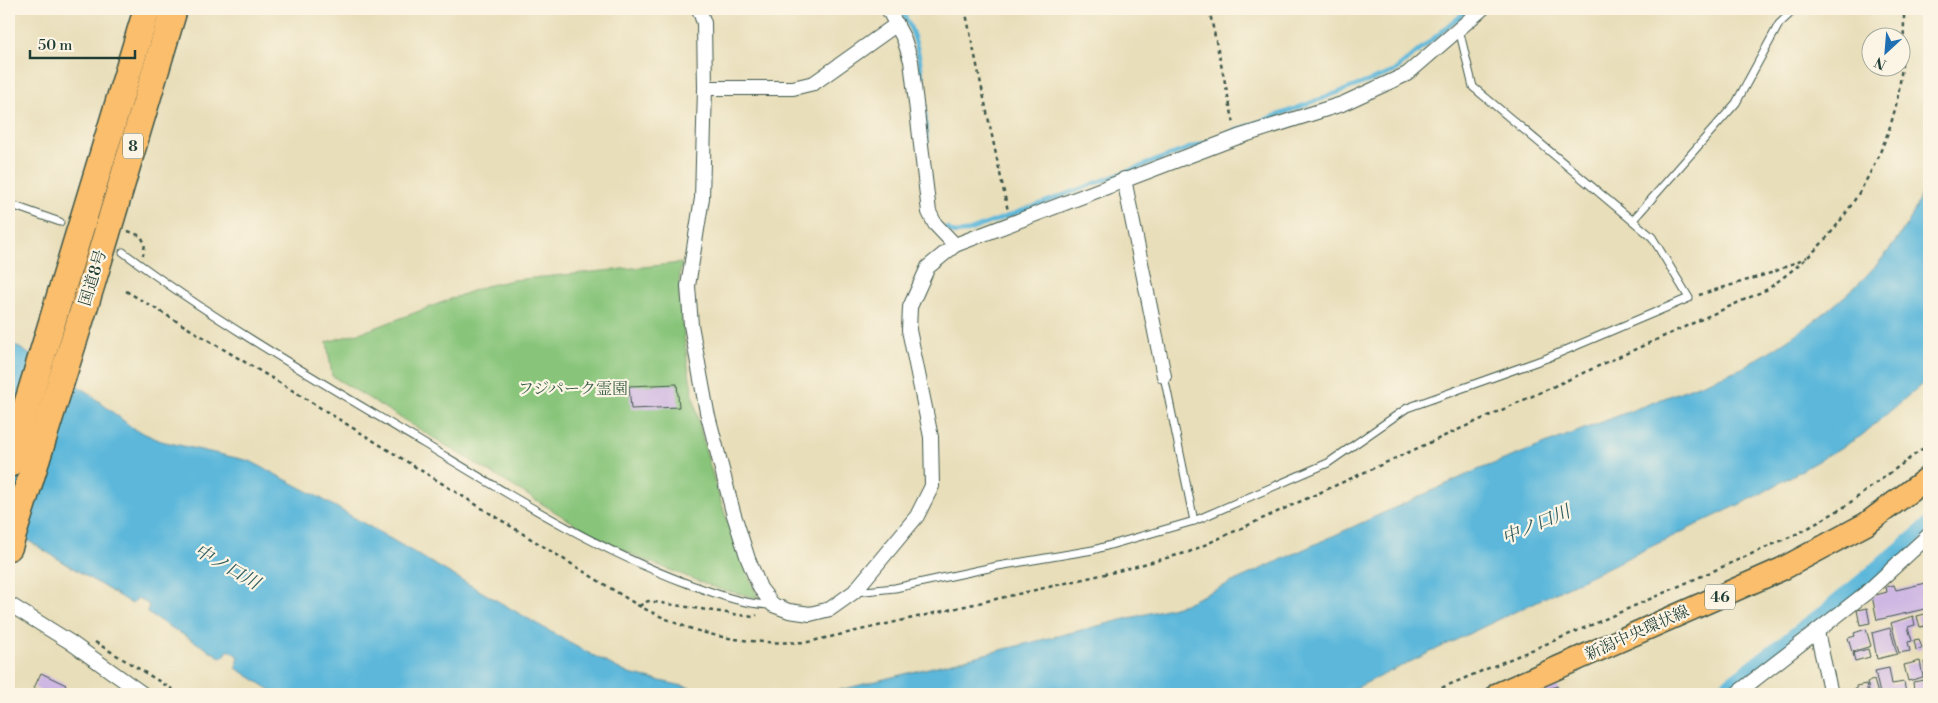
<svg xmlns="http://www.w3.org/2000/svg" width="1938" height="703" viewBox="0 0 1938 703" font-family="'Libre Bodoni','Noto Serif JP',serif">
<rect width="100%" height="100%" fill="#fcf5e5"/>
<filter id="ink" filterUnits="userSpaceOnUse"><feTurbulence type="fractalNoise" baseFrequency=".02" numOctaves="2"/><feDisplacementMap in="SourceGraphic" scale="10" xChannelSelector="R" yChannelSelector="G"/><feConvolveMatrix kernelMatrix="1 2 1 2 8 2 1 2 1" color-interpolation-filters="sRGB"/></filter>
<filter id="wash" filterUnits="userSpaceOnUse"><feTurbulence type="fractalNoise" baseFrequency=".0096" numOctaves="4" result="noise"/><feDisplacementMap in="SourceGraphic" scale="20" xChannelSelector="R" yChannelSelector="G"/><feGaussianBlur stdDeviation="1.12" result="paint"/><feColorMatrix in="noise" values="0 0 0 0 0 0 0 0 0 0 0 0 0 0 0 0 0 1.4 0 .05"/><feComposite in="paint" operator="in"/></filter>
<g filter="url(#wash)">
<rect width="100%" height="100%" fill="#e8deba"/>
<!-- green -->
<path fill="#88c57a" stroke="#548157" d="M 682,263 C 676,287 681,310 684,335 C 694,426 721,514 758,598 L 719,589 L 639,558 L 585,530 L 332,376 L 327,342 L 372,329 L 485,286 L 513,280 Z"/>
<!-- water -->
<g fill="#5cb7da" stroke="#3e7a87">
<path d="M 1929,174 L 1929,378 L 1861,436 L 1757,496 L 1343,694 L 824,694 L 1182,605 L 1475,471 L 1742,368 C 1804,332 1870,285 1908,223 C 1917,208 1922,189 1929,174 Z"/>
<path d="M 9,341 L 87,392 L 134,429 L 161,441 L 250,461 L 315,495 L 577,647 L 629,674 L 719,694 L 277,694 L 236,668 L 239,657 L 229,650 L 222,658 L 147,613 L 149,605 L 138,598 L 132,604 L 9,529 Z"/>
</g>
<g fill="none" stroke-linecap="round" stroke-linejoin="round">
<!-- stream -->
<g stroke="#5cb7da" stroke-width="4.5">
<path d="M 900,9 C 926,45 923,99 927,142"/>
<path d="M 946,228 L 954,233 L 965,232 L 1393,72 L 1469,9"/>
</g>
<!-- canal -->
<path stroke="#5cb7da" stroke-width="15" d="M 1717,694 L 1831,607 L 1929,525"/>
</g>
<g id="blocks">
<!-- building -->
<g fill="#cfb7e3">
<path d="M 677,384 L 679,407 L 631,409 L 629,386 Z"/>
<path d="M 1926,583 L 1929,608 L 1877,620 L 1872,596 L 1887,592 L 1886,587 L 1894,585 L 1896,590 Z"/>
<path d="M 1867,608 L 1870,623 L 1860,625 L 1857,610 Z"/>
<path d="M 1929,613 L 1929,625 L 1920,627 L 1917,616 Z"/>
<path d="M 1913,616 L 1915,625 L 1908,627 L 1912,641 L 1908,642 L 1910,651 L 1899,653 L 1891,623 Z"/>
<path d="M 1890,628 L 1897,654 L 1877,659 L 1872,633 Z"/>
<path d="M 1866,629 L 1871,646 L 1852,652 L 1848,638 L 1855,636 L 1854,633 Z"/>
<path d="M 1919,639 L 1922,648 L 1916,650 L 1914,640 Z"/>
<path d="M 1868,649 L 1870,657 L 1855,661 L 1853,653 Z"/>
<path d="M 1920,661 L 1923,677 L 1908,681 L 1904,665 Z"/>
<path d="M 1929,661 L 1929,682 L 1927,682 L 1924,662 Z"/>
<path d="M 1889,668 L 1892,684 L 1904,682 L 1906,693 L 1880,694 L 1875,671 Z"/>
<path d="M 41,673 L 66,685 L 62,694 L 48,694 L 34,688 Z"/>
<path d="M 1874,680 L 1878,694 L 1870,694 L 1867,682 Z"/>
<path d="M 1924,680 L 1925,689 L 1914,691 L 1913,682 Z"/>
<path d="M 1866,684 L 1868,694 L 1858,694 L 1856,686 Z"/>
<path d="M 1557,686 L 1560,694 L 1534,694 Z"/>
<path d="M 1855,689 L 1856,694 L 1844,694 L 1844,691 Z"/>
</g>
</g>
</g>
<g filter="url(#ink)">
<use href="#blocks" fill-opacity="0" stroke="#3d5548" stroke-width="1"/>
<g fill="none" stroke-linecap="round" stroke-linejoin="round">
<!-- lane casing -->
<g stroke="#3d5548" stroke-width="9">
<g id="lane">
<path d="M 9,204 L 60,222"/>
<path d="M 1633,220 L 1736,103 L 1779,24 L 1795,9"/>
<path d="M 123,252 C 218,323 321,382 423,443 C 508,494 593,548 686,583 C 714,593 743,605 773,605"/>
<path d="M 1164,376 L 1194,521"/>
<path d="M 855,592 L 895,588 L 998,566 L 1093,550 L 1194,521 L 1328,463 L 1407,408 L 1547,358 L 1689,298 L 1652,237 L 1473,87 L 1459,29"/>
</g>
</g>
<!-- street casing -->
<g stroke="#3d5548" stroke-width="16">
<g id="street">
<path d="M 699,9 L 704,23 L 705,88 L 702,198 L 688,286 L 691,325 L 707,412 L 733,512 L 748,559 L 760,588 L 773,605 L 789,611 L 810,614 L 830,609 L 854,592 L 917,516 L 932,486 L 931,437 L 909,330 L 910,307 L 928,267 L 955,245 L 1238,137 L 1342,104 L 1407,74 L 1482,9"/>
<path d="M 888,9 L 904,39 L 911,61 L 929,212 L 935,224 L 955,245"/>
<path d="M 705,88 L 793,88 L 814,83 L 897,24"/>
<path d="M 1124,179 L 1164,376"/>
<path d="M 9,604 L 70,642 L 143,694"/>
<path d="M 1817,632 L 1831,694"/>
<path d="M 1736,694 L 1866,593 L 1929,535"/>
</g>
</g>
<!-- primary casing -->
<g stroke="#3d5548" stroke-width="25">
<path id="primary" d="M 1498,694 L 1782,569 L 1866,524 L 1929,477"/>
</g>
<!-- highway casing -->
<g stroke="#3d5548" stroke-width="29">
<g id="highway">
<path d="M 9,464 L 147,9"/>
<path d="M 9,547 L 92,283 L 174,9"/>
</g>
</g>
<!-- path -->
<g stroke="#3d5548" stroke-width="2.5" stroke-dasharray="4 4" stroke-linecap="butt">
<path d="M 965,9 L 1008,211"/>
<path d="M 1209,9 L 1234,124"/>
<path d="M 1455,9 L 1456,15"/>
<path d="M 128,231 L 141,236 L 145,244 L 143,255"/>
<path d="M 126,291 L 295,392 L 639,606 C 655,614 672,622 689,628 C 727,641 768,644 808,642 L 1114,572 L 1189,552 L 1768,289 C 1782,278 1797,267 1810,255 C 1849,219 1887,152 1897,100 C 1903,70 1904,40 1904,9"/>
<path d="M 1699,295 L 1774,272 L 1807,257"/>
<path d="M 639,606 L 648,601 L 753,617 L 757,615"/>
<path d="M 95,642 L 180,694"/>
<path d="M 1427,694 L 1596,623 L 1803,531 L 1844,507 L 1929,444"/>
</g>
<!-- lane -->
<use href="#lane" stroke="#fff" stroke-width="7"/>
<!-- street -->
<use href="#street" stroke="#fff" stroke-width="14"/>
<!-- primary -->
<use href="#primary" stroke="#fabe6d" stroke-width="22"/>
<!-- highway -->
<use href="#highway" stroke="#fabe6d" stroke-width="26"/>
</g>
</g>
<g text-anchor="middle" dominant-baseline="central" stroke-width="4.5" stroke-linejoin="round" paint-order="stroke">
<!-- shield labels -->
<g fill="#fcf5e5" stroke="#617469" stroke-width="1">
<rect x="123" y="133.5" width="20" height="25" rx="4"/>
<rect x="1705" y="584.5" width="30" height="25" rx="4"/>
</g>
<g font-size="15" font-weight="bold" fill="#1f3d34">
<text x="133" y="146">8</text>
<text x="1720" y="597">46</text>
</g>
<!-- street labels -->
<g font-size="16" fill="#1f3d34" stroke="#fcf5e5">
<text transform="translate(93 278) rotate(-73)">国道8号</text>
<text transform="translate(1637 633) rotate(-24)">新潟中央環状線</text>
</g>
<!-- park labels -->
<g font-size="16" fill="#395f46" stroke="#fcf5e5">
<text x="573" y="389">フジパーク霊園</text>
</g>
<!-- water labels -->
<g font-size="18" font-style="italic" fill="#2e5c5e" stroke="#fcf5e5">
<text transform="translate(1536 525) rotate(-23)">中ノ口川</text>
<text transform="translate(227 567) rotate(30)">中ノ口川</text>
</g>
</g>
<!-- margin -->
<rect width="1938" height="703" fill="none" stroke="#fcf5e5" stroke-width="30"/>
<!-- north arrow -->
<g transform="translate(1886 52) rotate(206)"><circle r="24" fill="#fcf5e5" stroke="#a4ab9e"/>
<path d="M0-4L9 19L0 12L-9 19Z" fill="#1f6fb2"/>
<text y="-8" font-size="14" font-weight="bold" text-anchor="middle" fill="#1f3d34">N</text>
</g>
<!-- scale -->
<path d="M30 50v8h105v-8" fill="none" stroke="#1f3d34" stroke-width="2.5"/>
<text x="38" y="50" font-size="15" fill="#1f3d34" stroke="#fcf5e5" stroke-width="4" paint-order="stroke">50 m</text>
</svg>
